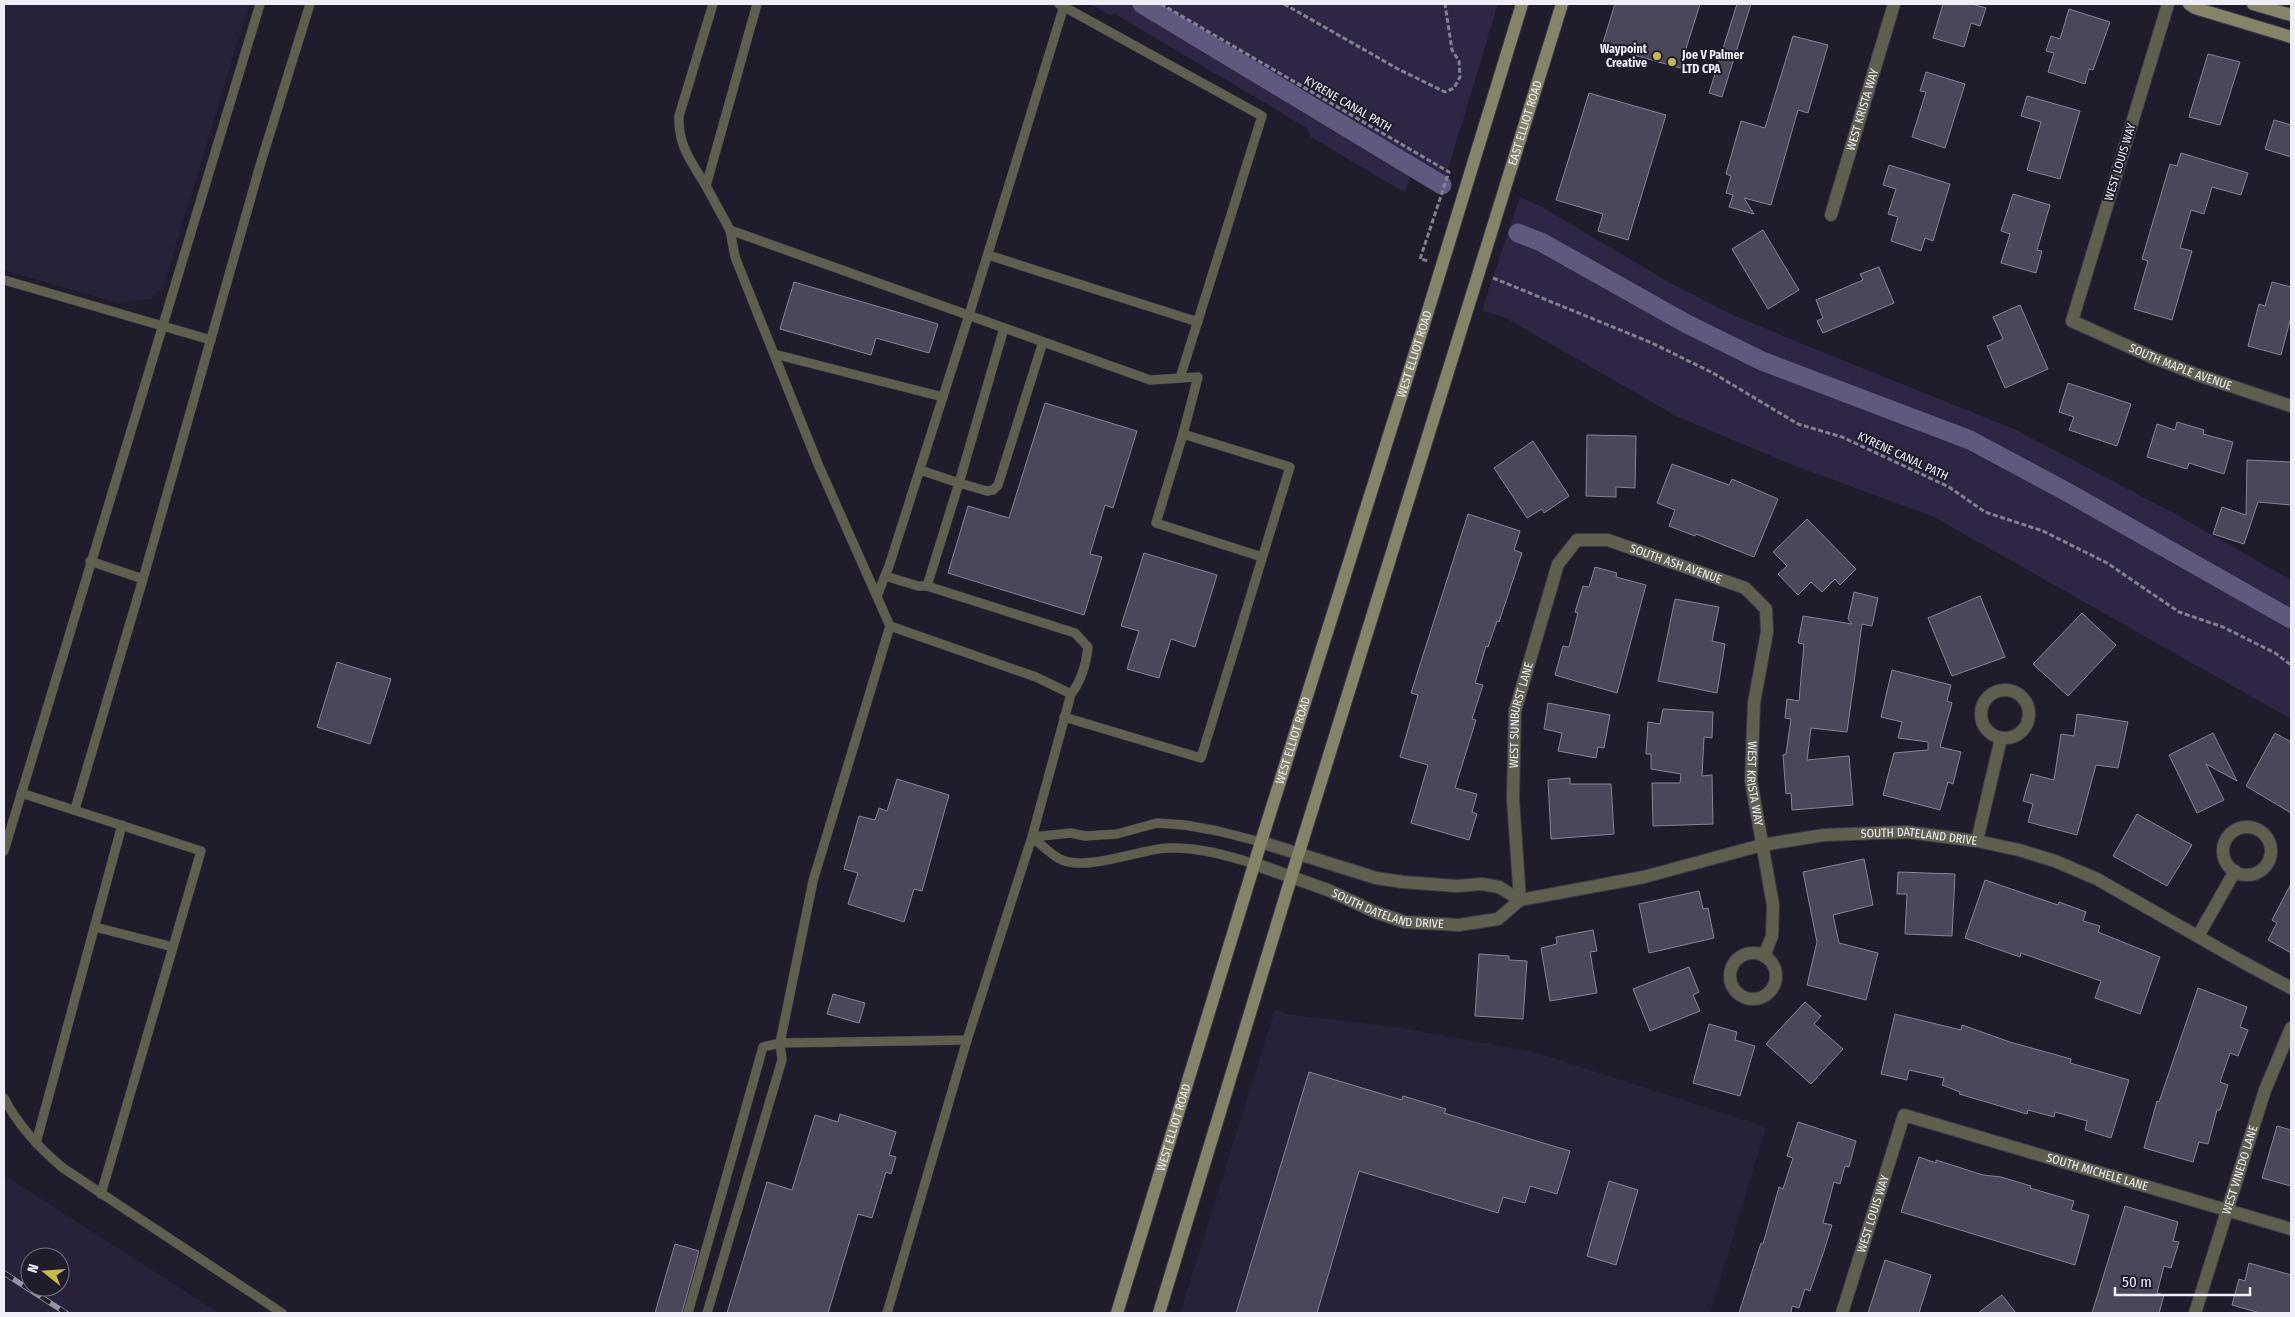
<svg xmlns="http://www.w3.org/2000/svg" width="2295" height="1317" viewBox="0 0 2295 1317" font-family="'Fira Sans Condensed',sans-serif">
<rect width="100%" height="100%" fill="#1f1c2c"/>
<!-- built -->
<g fill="#272239" fill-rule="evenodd">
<path d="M 4,4 L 249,4 L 163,287 L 151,299 L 117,303 L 4,270 Z"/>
<path d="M 1275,1010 L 1287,1014 L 1402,1028 L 1538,1053 L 1766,1127 L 1710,1313 L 1180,1313 Z"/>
<path d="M 4,1175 L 219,1313 L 4,1313 ZM 30,1257 L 60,1257 L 60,1287 L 30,1287 Z"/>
</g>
<!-- green -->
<g fill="#2e2644">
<path d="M 1091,4 L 1498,4 L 1445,179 L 1415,162 L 1405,193 L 1311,137 L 1307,128 L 1115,14 L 1109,15 Z"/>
<path d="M 1520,197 L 1542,207 L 1672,284 L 1735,316 L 1805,345 L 2014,429 L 2179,516 L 2291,580 L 2291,719 L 1934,517 L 1788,463 L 1676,416 L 1506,318 L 1482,310 Z"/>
</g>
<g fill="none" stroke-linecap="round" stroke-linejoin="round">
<!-- canal -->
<g stroke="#61587f" stroke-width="19">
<path d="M 1142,4 L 1442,185"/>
<path d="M 1518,233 L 1541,242 L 1687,324 L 1762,361 L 1970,440 L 2067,492 L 2291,619"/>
</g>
</g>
<!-- building -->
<g fill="#4b475a" stroke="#878398">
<path d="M 1615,4 L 1700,4 L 1680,68 L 1602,46 Z"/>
<path d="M 1737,4 L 1751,4 L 1722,97 L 1709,93 Z"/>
<path d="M 1943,4 L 1972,4 L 1986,8 L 1980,26 L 1971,23 L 1964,47 L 1933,38 Z"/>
<path d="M 2069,9 L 2110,22 L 2093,70 L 2089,69 L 2085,84 L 2048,72 L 2054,53 L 2046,51 L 2051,36 L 2060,39 Z"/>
<path d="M 1793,36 L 1828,45 L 1808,113 L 1798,110 L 1771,205 L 1744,198 L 1754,214 L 1729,207 L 1733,195 L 1726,193 L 1731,176 L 1726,174 L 1741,121 L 1765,128 Z"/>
<path d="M 2208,54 L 2240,62 L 2220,125 L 2189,117 Z"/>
<path d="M 1926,72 L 1965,84 L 1945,148 L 1912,137 L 1926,92 L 1920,91 Z"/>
<path d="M 1589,93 L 1666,115 L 1628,240 L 1598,231 L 1603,214 L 1556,200 Z"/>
<path d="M 2027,96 L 2080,111 L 2060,179 L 2027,170 L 2041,122 L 2021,116 Z"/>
<path d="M 2274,120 L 2291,125 L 2291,157 L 2265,149 Z"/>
<path d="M 2181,153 L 2248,173 L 2241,195 L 2212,187 L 2204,214 L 2191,210 L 2180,248 L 2192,251 L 2172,320 L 2134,309 L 2148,261 L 2142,259 L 2170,164 L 2177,166 Z"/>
<path d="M 1889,165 L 1950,184 L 1933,241 L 1925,238 L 1921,251 L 1891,241 L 1898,217 L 1888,214 L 1896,189 L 1883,185 Z"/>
<path d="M 2013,194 L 2050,205 L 2037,250 L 2042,251 L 2036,273 L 2001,263 L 2010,234 L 2001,231 Z"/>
<path d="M 1763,230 L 1799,290 L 1768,309 L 1732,249 Z"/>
<path d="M 1879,267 L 1894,303 L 1823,333 L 1817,321 L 1823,318 L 1816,300 L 1863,280 L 1860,274 Z"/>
<path d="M 794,282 L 938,324 L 929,353 L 876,338 L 871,355 L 780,329 Z"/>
<path d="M 2272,282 L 2291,287 L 2291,317 L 2281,355 L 2248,346 L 2259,304 L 2265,306 Z"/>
<path d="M 2020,305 L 2048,369 L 2005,388 L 1987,346 L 2003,339 L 1993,317 Z"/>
<path d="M 2068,383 L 2131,404 L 2117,446 L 2069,430 L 2074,417 L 2059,412 Z"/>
<path d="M 1045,403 L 1137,431 L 1113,508 L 1105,505 L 1090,554 L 1102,557 L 1084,615 L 948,573 L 968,506 L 1009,518 Z"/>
<path d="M 2177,422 L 2204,430 L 2203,434 L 2233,442 L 2224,474 L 2189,463 L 2187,469 L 2147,457 L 2157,424 L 2175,430 Z"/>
<path d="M 1587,435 L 1636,436 L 1635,488 L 1616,487 L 1616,497 L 1586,496 Z"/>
<path d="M 1533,441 L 1569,496 L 1544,513 L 1542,509 L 1527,518 L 1494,468 Z"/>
<path d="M 2247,460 L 2291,462 L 2291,505 L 2258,502 L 2244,544 L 2213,534 L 2222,507 L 2246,515 Z"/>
<path d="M 1672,464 L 1729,485 L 1732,479 L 1778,499 L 1754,557 L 1696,534 L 1695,536 L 1669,526 L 1675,510 L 1657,503 Z"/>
<path d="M 1468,514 L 1520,531 L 1514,550 L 1522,553 L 1499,622 L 1497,621 L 1488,647 L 1486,646 L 1475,683 L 1483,685 L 1472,719 L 1476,720 L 1455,788 L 1477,794 L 1472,812 L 1477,814 L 1469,840 L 1411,823 L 1428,765 L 1400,757 L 1418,695 L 1411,693 Z"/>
<path d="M 1807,519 L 1856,569 L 1840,585 L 1835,579 L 1822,592 L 1811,582 L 1798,595 L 1778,574 L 1787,566 L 1773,552 Z"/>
<path d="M 1144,553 L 1217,575 L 1195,647 L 1171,639 L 1159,678 L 1127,669 L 1139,631 L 1121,626 Z"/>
<path d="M 1595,567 L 1617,573 L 1616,577 L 1646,585 L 1617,693 L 1555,675 L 1563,646 L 1569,647 L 1578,613 L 1575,612 L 1583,586 L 1589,587 Z"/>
<path d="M 1854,592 L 1878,598 L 1872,626 L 1862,624 L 1847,732 L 1811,728 L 1807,760 L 1849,756 L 1853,805 L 1792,810 L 1791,793 L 1786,794 L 1783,755 L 1786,754 L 1791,719 L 1785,718 L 1787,699 L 1799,701 L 1804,644 L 1798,643 L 1803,616 L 1852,624 L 1848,619 Z"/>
<path d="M 1980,596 L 2005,657 L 1952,676 L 1928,618 Z"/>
<path d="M 1675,599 L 1719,607 L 1712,641 L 1725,644 L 1717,693 L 1658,681 Z"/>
<path d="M 2082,613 L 2116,645 L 2068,696 L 2033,664 Z"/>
<path d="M 337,662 L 391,679 L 370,744 L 317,727 Z"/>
<path d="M 1892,670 L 1951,685 L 1947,701 L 1952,703 L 1940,747 L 1961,752 L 1953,784 L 1948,782 L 1940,810 L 1883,795 L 1894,753 L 1928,750 L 1928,742 L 1898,738 L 1902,722 L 1881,717 Z"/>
<path d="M 1548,703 L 1610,715 L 1604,748 L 1598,747 L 1596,758 L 1558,751 L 1562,733 L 1544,729 Z"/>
<path d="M 1663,709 L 1713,712 L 1712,738 L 1704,737 L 1702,776 L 1712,775 L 1713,824 L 1653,826 L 1652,783 L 1680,783 L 1681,774 L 1651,769 L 1651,754 L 1646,754 L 1648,722 L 1660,724 Z"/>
<path d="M 2077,714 L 2128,722 L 2118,768 L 2096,765 L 2077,835 L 2028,822 L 2033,804 L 2023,801 L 2031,774 L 2054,780 L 2061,734 L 2074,736 Z"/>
<path d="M 2213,733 L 2237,781 L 2206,764 L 2224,800 L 2197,813 L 2169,755 Z"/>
<path d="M 2275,733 L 2291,742 L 2291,813 L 2246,786 Z"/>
<path d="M 1570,778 L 1570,784 L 1611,784 L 1614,834 L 1551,839 L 1548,780 Z"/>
<path d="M 897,779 L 949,795 L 922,891 L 914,889 L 904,922 L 848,904 L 858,873 L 844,869 L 859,816 L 875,820 L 879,808 L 887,811 Z"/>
<path d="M 2137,814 L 2192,845 L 2167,886 L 2113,856 Z"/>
<path d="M 1864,859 L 1873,905 L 1833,915 L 1839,943 L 1878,953 L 1866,1000 L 1807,985 L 1817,942 L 1803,872 Z"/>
<path d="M 1898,872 L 1955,874 L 1952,936 L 1905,934 L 1907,894 L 1897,894 Z"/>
<path d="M 1985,880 L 2058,905 L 2059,902 L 2086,912 L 2083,921 L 2100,926 L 2098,932 L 2160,957 L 2140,1014 L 2095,998 L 2101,981 L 2021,953 L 2020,957 L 1965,938 Z"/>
<path d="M 2291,884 L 2291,953 L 2268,940 L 2277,923 L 2272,920 Z"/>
<path d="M 1699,891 L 1703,909 L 1708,908 L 1714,938 L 1649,953 L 1639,904 Z"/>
<path d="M 1593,930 L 1597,951 L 1590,952 L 1597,993 L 1550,1001 L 1541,948 L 1557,944 L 1556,937 Z"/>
<path d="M 1479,954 L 1509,956 L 1509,960 L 1527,961 L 1523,1019 L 1475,1016 Z"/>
<path d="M 1689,967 L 1699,992 L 1693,995 L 1700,1011 L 1650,1031 L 1633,989 Z"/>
<path d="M 2198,988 L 2247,1007 L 2240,1027 L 2248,1030 L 2238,1056 L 2230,1053 L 2220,1082 L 2228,1085 L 2220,1110 L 2217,1110 L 2208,1144 L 2199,1142 L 2193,1162 L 2144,1148 L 2157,1101 L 2159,1102 Z"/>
<path d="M 833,994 L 865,1003 L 859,1023 L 827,1014 Z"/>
<path d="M 1805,1002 L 1821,1016 L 1814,1024 L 1843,1049 L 1811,1084 L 1766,1044 Z"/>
<path d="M 1895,1014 L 1961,1030 L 1962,1025 L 2010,1042 L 2071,1059 L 2070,1063 L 2129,1080 L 2111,1138 L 2085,1130 L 2087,1121 L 2055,1112 L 2054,1117 L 2028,1110 L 2027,1114 L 1959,1094 L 1960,1092 L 1942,1085 L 1944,1078 L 1909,1070 L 1907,1080 L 1881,1074 Z"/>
<path d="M 1709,1024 L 1737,1032 L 1735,1040 L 1755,1046 L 1740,1096 L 1693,1083 Z"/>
<path d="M 1309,1072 L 1402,1100 L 1403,1096 L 1446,1109 L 1444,1113 L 1570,1151 L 1557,1194 L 1530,1186 L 1525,1203 L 1503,1197 L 1498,1213 L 1359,1171 L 1317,1313 L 1236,1313 Z"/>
<path d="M 840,1114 L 896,1132 L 889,1155 L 896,1157 L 891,1174 L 886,1172 L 872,1218 L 858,1214 L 828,1313 L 727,1313 L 767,1182 L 792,1190 L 815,1115 L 838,1122 Z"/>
<path d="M 1798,1122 L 1856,1141 L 1849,1167 L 1845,1166 L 1840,1184 L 1834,1182 L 1823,1223 L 1832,1225 L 1824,1251 L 1810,1291 L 1805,1289 L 1799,1308 L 1792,1306 L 1791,1313 L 1739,1313 L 1761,1243 L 1763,1244 L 1779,1187 L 1783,1189 L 1793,1158 L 1787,1156 Z"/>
<path d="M 2277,1126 L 2291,1130 L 2291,1186 L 2262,1178 Z"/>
<path d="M 1919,1157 L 1936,1163 L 1936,1160 L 1983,1175 L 2001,1177 L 2031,1186 L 2030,1188 L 2074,1201 L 2071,1210 L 2089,1215 L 2075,1265 L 1901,1212 Z"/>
<path d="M 1609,1181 L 1638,1190 L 1616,1265 L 1587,1256 Z"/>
<path d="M 2125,1206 L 2178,1222 L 2173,1241 L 2179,1242 L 2171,1268 L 2164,1266 L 2157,1293 L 2164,1295 L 2159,1313 L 2092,1313 Z"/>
<path d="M 675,1244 L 699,1251 L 682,1313 L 655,1313 Z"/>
<path d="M 1885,1260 L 1931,1275 L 1919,1313 L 1868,1313 Z"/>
<path d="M 2249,1263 L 2291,1275 L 2291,1313 L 2260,1313 L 2232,1305 L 2239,1279 L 2245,1281 Z"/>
<path d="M 2002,1295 L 2016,1313 L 1978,1313 Z"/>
</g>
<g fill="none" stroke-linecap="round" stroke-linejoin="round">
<!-- lane casing -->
<g stroke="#3c3949" stroke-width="10">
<g id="lane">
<path d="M 757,4 L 706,186 L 730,230 L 1150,380 L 1198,377 L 1183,434 L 1290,467 L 1201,758 L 1064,717"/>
<path d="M 1059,4 L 1262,116 L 1180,378"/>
<path d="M 706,186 C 691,161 678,146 679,116 L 713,4"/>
<path d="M 730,230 L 735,257 L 818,464 L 890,626 L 813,881 L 780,1043 L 967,1040 L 1032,837 L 1071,694 L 1036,677 L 890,626"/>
<path d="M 988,255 L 1198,322"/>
<path d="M 4,280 L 211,340"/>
<path d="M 774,354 L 943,397"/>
<path d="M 1183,434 L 1156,523 L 1262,557"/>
<path d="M 920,470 L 959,483 L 1004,328"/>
<path d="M 90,561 L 143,579"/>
<path d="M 885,576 L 918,586 L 927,586 L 959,483 L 987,491 L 993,490 L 998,485 L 1043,342"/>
<path d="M 927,586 L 1075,633 L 1088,647 C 1086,665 1082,680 1071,694"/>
<path d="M 877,596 L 889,566 L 969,315 L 1064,6"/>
<path d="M 21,793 L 201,851 L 101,1194"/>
<path d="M 75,809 L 143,579 L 261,162 L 310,4"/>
<path d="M 4,851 L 260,4"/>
<path d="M 1255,864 C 1226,855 1198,847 1168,848 C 1140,849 1089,871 1062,860 C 1052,856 1041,844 1032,837 L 1071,833 L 1085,836 L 1117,834 L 1157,823 L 1185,825 L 1218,831 L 1261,842"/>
<path d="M 95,927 L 173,947"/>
<path d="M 4,1098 C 18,1125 39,1148 63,1168 L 282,1313"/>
<path d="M 36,1143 L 122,825"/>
<path d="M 688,1313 L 763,1047 L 780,1043 L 782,1060 L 707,1313"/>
<path d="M 887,1313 L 967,1040"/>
</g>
</g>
<!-- street casing -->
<g stroke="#3c3949" stroke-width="14">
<g id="street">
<path id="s1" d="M 2168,4 L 2072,321 L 2154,358 L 2198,375 L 2291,406"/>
<path id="s2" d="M 1831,215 L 1894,4"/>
<circle cx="2005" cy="714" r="24"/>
<circle cx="2247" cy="851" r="24"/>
<path d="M 1977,841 L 2001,738"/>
<path d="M 1261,842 L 1376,878 L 1403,882 L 1457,886 L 1482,884 L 1499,887 L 1520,900"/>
<path id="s3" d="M 1255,864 L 1328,890 L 1375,912 L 1405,922 L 1459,925 L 1498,919 L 1520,900 L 1644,877 L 1762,845 L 1824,835 L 1907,832 L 1977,841 L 2019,850 L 2055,861 L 2097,879 L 2239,960 L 2291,988"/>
<path id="s4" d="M 1520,900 L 1513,799 L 1515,711 L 1558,564 L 1577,540 L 1608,540 L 1745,588 L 1766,609 L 1767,632 L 1754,703 L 1751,781 L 1773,905 L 1772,936 L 1764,956"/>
<path d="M 2198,936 L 2235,871"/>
<circle cx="1753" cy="976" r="23"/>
<path id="s5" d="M 1842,1313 L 1904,1115 L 2291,1229"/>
<path id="s6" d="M 2195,1313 L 2265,1090 L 2291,1028"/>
</g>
</g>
<!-- secondary casing -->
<g stroke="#3c3949" stroke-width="14">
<g id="secondary">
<path d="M 2189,4 L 2195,8 L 2291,37"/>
<path d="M 2253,4 L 2291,15"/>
<path id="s7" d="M 1117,1313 L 1261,842 L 1424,324 L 1522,4"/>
<path id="s8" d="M 1159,1313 L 1291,878 L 1562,4"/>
</g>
</g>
<!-- path -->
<g stroke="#83818e" stroke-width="3" stroke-dasharray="5 2.5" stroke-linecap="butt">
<path d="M 1161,4 L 1449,172 L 1420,259 L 1429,261"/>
<path d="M 1284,4 L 1398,69 L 1445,92 L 1454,88 L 1460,77 L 1459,61 L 1452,50 L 1445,4"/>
<path d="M 1493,278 L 1652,343 L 1713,373 L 1798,424 L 1842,437 L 1949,487 L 1985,512 L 2043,531 L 2107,563 L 2179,612 L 2223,627 L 2275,653 L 2291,665"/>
</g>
<!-- lane -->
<use href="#lane" stroke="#605f4d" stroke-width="9"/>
<!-- street -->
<use href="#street" stroke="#605f4d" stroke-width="12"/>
<!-- secondary -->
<use href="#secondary" stroke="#858467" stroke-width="12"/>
<!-- rail casing -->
<g stroke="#9694a1" stroke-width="5.5">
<path id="rail" d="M 4,1273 L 66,1313"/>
</g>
<!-- rail -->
<use href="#rail" stroke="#1f1c2c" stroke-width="4" stroke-dasharray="11" stroke-linecap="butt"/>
</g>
<!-- markers -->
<g fill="#c2bd3f" stroke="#1f1c2c" stroke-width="2">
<circle cx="1657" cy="56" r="5"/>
<circle cx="1672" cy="62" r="5"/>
</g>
<g text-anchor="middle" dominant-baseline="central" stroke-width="4" stroke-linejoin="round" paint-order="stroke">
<!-- poi labels -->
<g font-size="12" font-weight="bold" fill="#efedf8" stroke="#1f1c2c" text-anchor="end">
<text x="1647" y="49">Waypoint<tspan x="1647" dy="14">Creative</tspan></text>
<text x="1682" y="55" text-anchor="start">Joe V Palmer<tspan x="1682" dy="14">LTD CPA</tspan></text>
</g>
<!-- street labels -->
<g font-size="12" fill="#efedf8" stroke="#1f1c2c">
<text transform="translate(1348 104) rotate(30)">KYRENE CANAL PATH</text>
<text stroke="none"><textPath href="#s2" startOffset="110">WEST KRISTA WAY</textPath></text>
<text stroke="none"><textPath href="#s8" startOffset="1245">EAST ELLIOT ROAD</textPath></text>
<text transform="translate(2120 162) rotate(-73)">WEST LOUIS WAY</text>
<text stroke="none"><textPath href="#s7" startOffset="1004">WEST ELLIOT ROAD</textPath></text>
<text stroke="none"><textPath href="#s1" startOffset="449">SOUTH MAPLE AVENUE</textPath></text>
<text transform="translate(1903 456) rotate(25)">KYRENE CANAL PATH</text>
<text stroke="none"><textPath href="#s4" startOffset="476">SOUTH ASH AVENUE</textPath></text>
<text stroke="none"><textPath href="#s4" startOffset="186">WEST SUNBURST LANE</textPath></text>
<text stroke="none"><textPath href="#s7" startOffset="599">WEST ELLIOT ROAD</textPath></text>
<text stroke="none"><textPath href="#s4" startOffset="755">WEST KRISTA WAY</textPath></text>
<text stroke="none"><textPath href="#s3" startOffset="690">SOUTH DATELAND DRIVE</textPath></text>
<text stroke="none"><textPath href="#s3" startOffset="141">SOUTH DATELAND DRIVE</textPath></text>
<text stroke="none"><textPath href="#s7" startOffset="194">WEST ELLIOT ROAD</textPath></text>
<text stroke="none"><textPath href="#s6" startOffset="150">WEST VINEDO LANE</textPath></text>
<text stroke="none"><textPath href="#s5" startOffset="409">SOUTH MICHELE LANE</textPath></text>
<text stroke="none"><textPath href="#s5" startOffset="104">WEST LOUIS WAY</textPath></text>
</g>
</g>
<!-- border -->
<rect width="2295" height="1317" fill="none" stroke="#efedf8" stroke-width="10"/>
<!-- north arrow -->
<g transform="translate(45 1272) rotate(287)"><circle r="24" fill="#1f1c2c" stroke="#72707e"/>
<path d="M0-4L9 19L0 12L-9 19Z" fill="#c2bd3f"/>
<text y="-8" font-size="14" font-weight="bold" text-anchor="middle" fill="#efedf8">N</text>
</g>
<!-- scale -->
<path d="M2115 1287v8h135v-8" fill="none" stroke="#efedf8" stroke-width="2.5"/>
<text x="2122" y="1287" font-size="15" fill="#efedf8" stroke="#1f1c2c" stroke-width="4" paint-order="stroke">50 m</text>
</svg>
